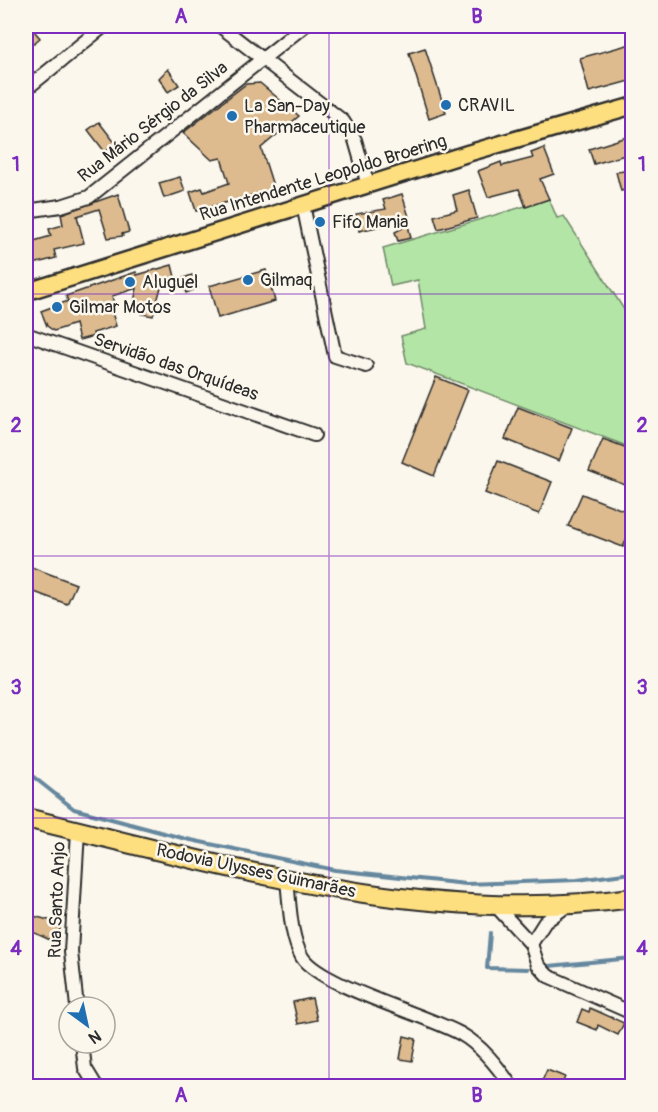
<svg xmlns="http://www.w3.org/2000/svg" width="658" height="1112" viewBox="0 0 658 1112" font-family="Pangolin,sans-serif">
<rect width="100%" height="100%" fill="#fbf7ec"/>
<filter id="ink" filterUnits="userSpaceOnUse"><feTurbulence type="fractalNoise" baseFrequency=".0167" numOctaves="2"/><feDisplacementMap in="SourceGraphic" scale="12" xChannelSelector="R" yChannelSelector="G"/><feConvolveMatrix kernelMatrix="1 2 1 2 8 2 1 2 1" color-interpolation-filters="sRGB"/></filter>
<g filter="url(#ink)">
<!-- green -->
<path fill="#b3e6a6" stroke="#6f8868" stroke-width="1.5" d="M 549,199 L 557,218 L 564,216 L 632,322 L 632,448 L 407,363 L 401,336 L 426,329 L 418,280 L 391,286 L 383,248 Z"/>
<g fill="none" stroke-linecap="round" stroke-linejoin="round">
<!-- stream -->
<g stroke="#66889f" stroke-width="4">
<path d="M 26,771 L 74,809 L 186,839 L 335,870 L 466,884 L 577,880 L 632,873"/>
<path d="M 490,933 L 487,968 L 528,969"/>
<path d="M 549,966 L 632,958"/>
</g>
</g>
<!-- building -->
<g fill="#ddbb8f" stroke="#2b2b2b" stroke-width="1.5">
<path d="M 26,26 L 30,26 L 40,38 L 33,44 L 26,34 Z"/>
<path d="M 631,44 L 633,80 L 589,92 L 580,58 Z"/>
<path d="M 425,48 L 446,113 L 429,119 L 409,53 Z"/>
<path d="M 168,69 L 179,85 L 168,92 L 159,78 Z"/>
<path d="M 260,83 L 299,116 L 261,148 L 274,189 L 196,211 L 190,192 L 202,188 L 204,192 L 229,183 L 221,158 L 212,160 L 183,133 L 246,84 Z"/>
<path d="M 99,122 L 116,144 L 105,152 L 88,130 Z"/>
<path d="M 627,137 L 632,153 L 594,164 L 589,149 Z"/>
<path d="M 544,148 L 554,174 L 540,179 L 549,199 L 526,207 L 519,189 L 488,197 L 478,171 L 501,162 L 502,166 L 533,158 L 531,153 Z"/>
<path d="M 633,170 L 633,188 L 621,191 L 616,172 Z"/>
<path d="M 180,177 L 185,191 L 164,198 L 159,183 Z"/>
<path d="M 469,190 L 477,218 L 438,229 L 434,216 L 457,210 L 453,195 Z"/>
<path d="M 118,194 L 129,232 L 122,234 L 123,236 L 108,238 L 99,209 L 77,216 L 84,243 L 54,250 L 56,258 L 26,266 L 26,220 L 28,220 L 34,241 L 51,236 L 49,229 L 63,225 L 61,214 Z"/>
<path d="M 402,194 L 409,217 L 406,220 L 359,231 L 356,214 L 386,209 L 383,200 Z"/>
<path d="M 408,225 L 411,238 L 398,241 L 395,232 Z"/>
<path d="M 172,265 L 175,277 L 163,280 L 153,316 L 142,314 L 145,304 L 134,302 L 137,288 L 112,296 L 115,308 L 111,309 L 116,326 L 93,333 L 94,336 L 79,340 L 75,324 L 54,331 L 47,326 L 41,311 L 68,301 L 66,296 L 136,272 L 137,275 Z"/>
<path d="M 266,270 L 275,301 L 218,318 L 209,286 Z"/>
<path d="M 192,275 L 198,288 L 186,293 L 181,279 Z"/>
<path d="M 436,377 L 468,390 L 434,476 L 402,462 Z"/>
<path d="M 518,407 L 572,428 L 559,461 L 505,439 Z"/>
<path d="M 603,439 L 633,450 L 633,488 L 589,471 Z"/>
<path d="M 498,461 L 552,482 L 539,514 L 485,493 Z"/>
<path d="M 582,494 L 633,514 L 633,524 L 623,547 L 568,526 Z"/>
<path d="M 26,565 L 76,584 L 67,604 L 26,589 Z"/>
<path d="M 26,914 L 60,923 L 59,944 L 26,929 Z"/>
<path d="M 312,998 L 317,1020 L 298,1024 L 293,1002 Z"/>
<path d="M 590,1008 L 624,1023 L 618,1035 L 598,1025 L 597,1030 L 577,1022 L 582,1009 L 589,1012 Z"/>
<path d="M 404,1036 L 416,1039 L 412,1061 L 400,1059 Z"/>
<path d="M 547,1070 L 565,1077 L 561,1086 L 541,1083 Z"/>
</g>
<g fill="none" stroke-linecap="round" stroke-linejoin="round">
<!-- minor casing -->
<g stroke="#2b2b2b" stroke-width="16">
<g id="minor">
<path d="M 220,26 L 343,121 L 355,140 L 368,185"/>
<path d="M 26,89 L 104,26"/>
<path d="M 303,205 L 335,356 L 366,366"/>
<path d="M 26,211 L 61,206 L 89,197 L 304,26"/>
<path d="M 26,334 L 314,435"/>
<path d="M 287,881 C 290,905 290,936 302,957 C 320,986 427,1015 461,1034 C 482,1046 498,1067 511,1086"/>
<path d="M 495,905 L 531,944 L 538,965 L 548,976 L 632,1013"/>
<path d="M 531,944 L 545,922 L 568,905"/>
<path d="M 77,1007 L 71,952 L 78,831"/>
<path d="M 82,1043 L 85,1068 L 96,1086"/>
</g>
</g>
<!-- major casing -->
<g stroke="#2b2b2b" stroke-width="20">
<path id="major" d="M 26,292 L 469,153 L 632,106"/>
</g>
<!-- highway casing -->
<g stroke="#2b2b2b" stroke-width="22">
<path id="highway" d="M 26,818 C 225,866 426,927 632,898"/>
</g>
<!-- minor -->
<use href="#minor" stroke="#fbf7ec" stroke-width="12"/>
<!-- major -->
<use href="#major" stroke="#fedf80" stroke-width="15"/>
<!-- highway -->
<use href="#highway" stroke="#fedf80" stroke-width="18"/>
</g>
</g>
<!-- grid -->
<path fill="none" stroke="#7b2cbf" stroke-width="1.5" stroke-opacity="0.55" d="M 329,26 L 329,1086M 26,294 L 632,294M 26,556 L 632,556M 26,818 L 632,818"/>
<!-- markers -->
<g fill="#1f6fb2" stroke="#fbf7ec" stroke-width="2">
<circle cx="446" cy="105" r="6"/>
<circle cx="232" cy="116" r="6"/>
<circle cx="320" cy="222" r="6"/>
<circle cx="248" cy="280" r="6"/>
<circle cx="130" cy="282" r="6"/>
<circle cx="57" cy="307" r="6"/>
</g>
<g text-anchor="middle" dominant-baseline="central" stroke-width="5" stroke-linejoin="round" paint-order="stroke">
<!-- poi labels -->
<g font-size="18" fill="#2b2b2b" stroke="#fbf7ec" text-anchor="start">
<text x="458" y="105">CRAVIL</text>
<text x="244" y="106">La San-Day<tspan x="244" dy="21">Pharmaceutique</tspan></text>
<text x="332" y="222">Fifo Mania</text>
<text x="260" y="280">Gilmaq</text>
<text x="142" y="282">Aluguel</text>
<text x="69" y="307">Gilmar Motos</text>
</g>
<!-- street labels -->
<g font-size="18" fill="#2b2b2b" stroke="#fbf7ec">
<text transform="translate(153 122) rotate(-38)">Rua Mário Sérgio da Silva</text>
<text transform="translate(323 178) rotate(-17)">Rua Intendente Leopoldo Broering</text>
<text transform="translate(176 367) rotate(19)">Servidão das Orquídeas</text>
<text transform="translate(256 871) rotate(12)">Rodovia Ulysses Guimarães</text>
<text transform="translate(57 900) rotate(-88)">Rua Santo Anjo</text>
</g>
</g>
<!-- margin -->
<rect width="658" height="1112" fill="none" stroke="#fbf7ec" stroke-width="66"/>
<!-- north arrow -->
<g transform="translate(87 1025) rotate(147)"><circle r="28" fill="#fbf7ec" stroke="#a8a59f" stroke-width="1.5"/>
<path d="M0-4.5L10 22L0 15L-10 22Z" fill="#1f6fb2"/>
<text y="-9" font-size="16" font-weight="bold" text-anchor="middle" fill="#2b2b2b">N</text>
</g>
<rect x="33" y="33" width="592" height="1046" fill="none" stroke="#7b2cbf" stroke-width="2"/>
<g font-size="20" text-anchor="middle" font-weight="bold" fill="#7b2cbf">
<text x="181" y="23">A</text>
<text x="477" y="23">B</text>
<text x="16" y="171">1</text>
<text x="642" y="171">1</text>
<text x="16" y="432">2</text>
<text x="642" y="432">2</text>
<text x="16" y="694">3</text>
<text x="642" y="694">3</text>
<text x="16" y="955">4</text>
<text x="642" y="955">4</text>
<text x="181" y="1102">A</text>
<text x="477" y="1102">B</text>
</g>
</svg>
